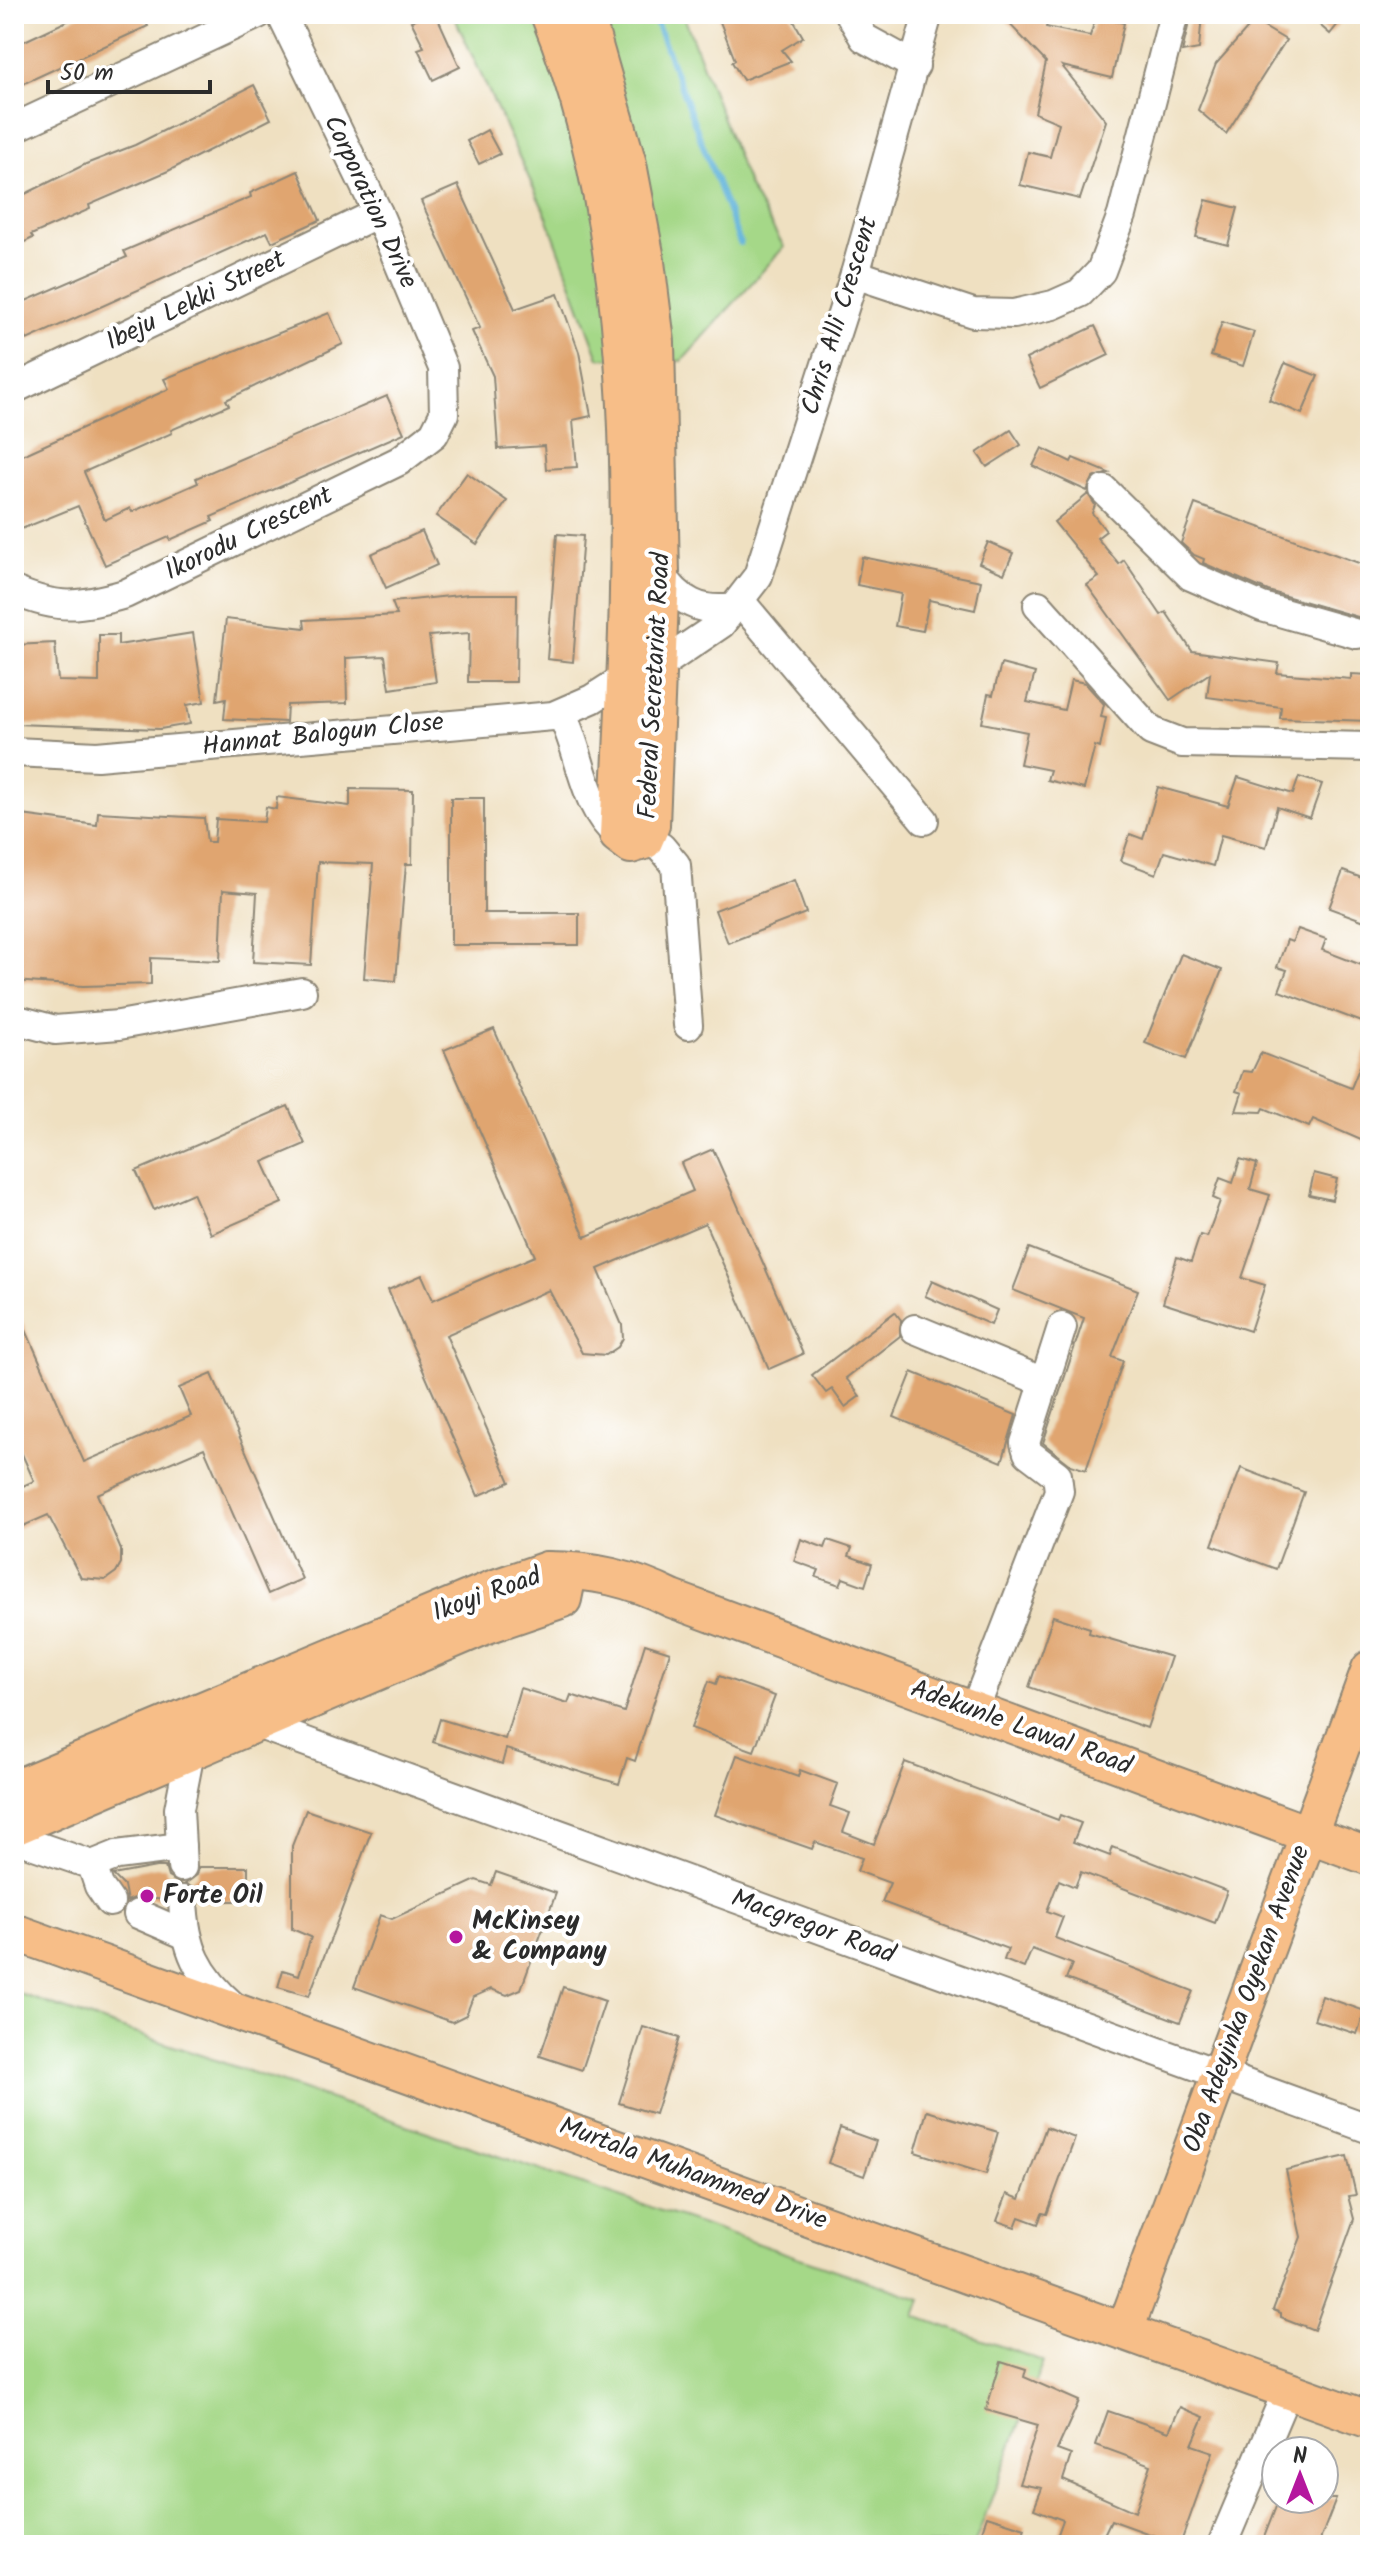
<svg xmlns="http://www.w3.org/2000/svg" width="1384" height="2559" viewBox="0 0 1384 2559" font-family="Kalam,sans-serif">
<rect width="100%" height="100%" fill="#fff"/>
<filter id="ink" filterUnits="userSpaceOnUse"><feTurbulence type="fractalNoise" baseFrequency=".0125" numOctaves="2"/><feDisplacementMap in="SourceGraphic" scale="16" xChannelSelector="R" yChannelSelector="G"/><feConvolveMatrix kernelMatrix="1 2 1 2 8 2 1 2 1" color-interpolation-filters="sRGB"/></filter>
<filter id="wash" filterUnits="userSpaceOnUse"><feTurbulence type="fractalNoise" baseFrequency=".006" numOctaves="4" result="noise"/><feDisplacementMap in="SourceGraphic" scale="32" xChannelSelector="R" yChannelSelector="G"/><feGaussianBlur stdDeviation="1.8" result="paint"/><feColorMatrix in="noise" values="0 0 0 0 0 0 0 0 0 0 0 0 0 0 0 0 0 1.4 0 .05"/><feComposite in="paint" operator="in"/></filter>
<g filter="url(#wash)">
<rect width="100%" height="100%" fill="#efe0c1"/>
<!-- green -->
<g fill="#a5d888" stroke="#68825a" stroke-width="2">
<path d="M 453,14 L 683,14 L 749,187 L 784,247 L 682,361 L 599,358 L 547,217 Z"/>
<path d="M 14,1992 L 921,2299 L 915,2316 L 1043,2361 L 974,2545 L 14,2545 Z"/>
</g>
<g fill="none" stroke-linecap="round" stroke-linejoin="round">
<!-- stream -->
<path stroke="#5fb2da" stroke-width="6" d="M 653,14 L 740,243"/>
</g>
<g id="blocks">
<!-- building -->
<g fill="#e0a570">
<path d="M 82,14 L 142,14 L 148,26 L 14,88 L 14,46 Z"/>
<path d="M 427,14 L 436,14 L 460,67 L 433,80 L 418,49 L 424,47 L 411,21 Z"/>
<path d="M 717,14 L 790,14 L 803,37 L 782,50 L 791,61 L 743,80 L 732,62 L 735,60 Z"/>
<path d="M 1000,14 L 1050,14 L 1046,27 L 1090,36 L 1096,17 L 1124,23 L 1112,78 L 1062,66 L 1106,121 L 1080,199 L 1020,185 L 1028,152 L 1050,157 L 1059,123 L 1035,113 L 1046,62 Z"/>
<path d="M 1191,14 L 1202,14 L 1199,49 L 1182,52 Z"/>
<path d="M 1307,14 L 1346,14 L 1330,34 Z"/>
<path d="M 1254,21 L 1286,40 L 1226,134 L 1198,110 L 1216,64 Z"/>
<path d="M 254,85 L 271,119 L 168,171 L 89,205 L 90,209 L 31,235 L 33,238 L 14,247 L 14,196 L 15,199 L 86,164 L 135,145 Z"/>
<path d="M 487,130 L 500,154 L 479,164 L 467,141 Z"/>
<path d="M 298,171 L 320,220 L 272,242 L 267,232 L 27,340 L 14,306 L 127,257 L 124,251 L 251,197 L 250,193 Z"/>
<path d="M 458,185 L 515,309 L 558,294 L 579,352 L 591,416 L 573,420 L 577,467 L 546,469 L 544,446 L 498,449 L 493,376 L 472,331 L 480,328 L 421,201 Z"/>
<path d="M 1206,200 L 1238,208 L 1228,245 L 1196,237 Z"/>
<path d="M 329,313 L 343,344 L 226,400 L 229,405 L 171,430 L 172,433 L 84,472 L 105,520 L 130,508 L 132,512 L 198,483 L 196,478 L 387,396 L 404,433 L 211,517 L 213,521 L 170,540 L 169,537 L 105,565 L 78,506 L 14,532 L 14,459 L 169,389 L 164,379 Z"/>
<path d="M 1222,322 L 1254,332 L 1243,366 L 1211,356 Z"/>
<path d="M 1095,326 L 1109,355 L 1040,388 L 1026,359 Z"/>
<path d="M 1285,363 L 1318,376 L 1302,414 L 1269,400 Z"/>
<path d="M 1011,430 L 1021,445 L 987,467 L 977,453 Z"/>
<path d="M 1042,448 L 1071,462 L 1073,458 L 1109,473 L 1093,478 L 1087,491 L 1033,466 Z"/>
<path d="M 467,473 L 507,501 L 477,544 L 436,516 Z"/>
<path d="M 1088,494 L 1095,505 L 1092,513 L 1106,531 L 1097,538 L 1119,564 L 1124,560 L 1161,615 L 1166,612 L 1192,651 L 1279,663 L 1277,673 L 1351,679 L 1351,674 L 1370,675 L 1370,721 L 1280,718 L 1281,707 L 1207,697 L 1210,673 L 1170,700 L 1087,585 L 1099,577 L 1054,522 Z"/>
<path d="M 1195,504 L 1370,567 L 1370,615 L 1358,617 L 1268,591 L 1203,563 L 1204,559 L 1194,555 L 1181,543 Z"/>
<path d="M 422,531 L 437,565 L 386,588 L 371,554 Z"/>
<path d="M 557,534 L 583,536 L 573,662 L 547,659 Z"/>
<path d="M 988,542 L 1013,553 L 1004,574 L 979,563 Z"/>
<path d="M 862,557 L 981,581 L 975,610 L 929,600 L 923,631 L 895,626 L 901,594 L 857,585 Z"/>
<path d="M 469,594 L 517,594 L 516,682 L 468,682 L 469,633 L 429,636 L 436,682 L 390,689 L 385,656 L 346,658 L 347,703 L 287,705 L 286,722 L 224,719 L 226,698 L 217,700 L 226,619 L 305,628 L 304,620 L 397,615 L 392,602 Z"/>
<path d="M 193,633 L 204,702 L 187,705 L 190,724 L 160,729 L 14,724 L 14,645 L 55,643 L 58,681 L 99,682 L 99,635 L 118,635 L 118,645 Z"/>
<path d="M 1001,664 L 1035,673 L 1027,702 L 1064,710 L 1071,680 L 1085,683 L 1104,704 L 1101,717 L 1106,718 L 1100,748 L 1095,746 L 1084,789 L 1047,780 L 1050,770 L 1020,764 L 1027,732 L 982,723 L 988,694 L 993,695 Z"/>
<path d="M 1238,777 L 1293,794 L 1299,777 L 1322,784 L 1310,818 L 1277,807 L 1266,847 L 1221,835 L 1213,866 L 1164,852 L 1156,874 L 1121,861 L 1130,834 L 1143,839 L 1158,787 L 1228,806 Z"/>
<path d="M 350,789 L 413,790 L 412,864 L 406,864 L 396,981 L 364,978 L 373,864 L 318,862 L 311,965 L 253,962 L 257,893 L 223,890 L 220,961 L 151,958 L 151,984 L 83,986 L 14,981 L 14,814 L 97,825 L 98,812 L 204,818 L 207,842 L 214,842 L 216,819 L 264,822 L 266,807 L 276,809 L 277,797 L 350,806 Z"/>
<path d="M 451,798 L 484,798 L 484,913 L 579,913 L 579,945 L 451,945 Z"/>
<path d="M 1343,871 L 1370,881 L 1370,923 L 1329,908 Z"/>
<path d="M 794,880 L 806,913 L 728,943 L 715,910 Z"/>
<path d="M 1298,929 L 1326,939 L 1322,950 L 1364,966 L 1363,971 L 1370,974 L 1370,1025 L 1279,991 L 1287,970 L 1277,967 L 1287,940 L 1292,942 Z"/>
<path d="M 1181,954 L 1222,970 L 1186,1059 L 1145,1043 Z"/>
<path d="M 494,1029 L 585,1237 L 693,1191 L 681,1163 L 713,1149 L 803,1354 L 769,1369 L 705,1223 L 598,1269 L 622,1325 L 623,1338 L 618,1347 L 606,1355 L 582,1353 L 549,1290 L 446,1335 L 510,1482 L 478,1496 L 388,1290 L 422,1275 L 433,1300 L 535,1256 L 444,1050 Z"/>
<path d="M 1370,1042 L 1370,1144 L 1313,1119 L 1309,1127 L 1264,1108 L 1262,1112 L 1236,1111 L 1242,1093 L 1236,1091 L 1243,1071 L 1252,1072 L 1261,1053 L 1351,1088 Z"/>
<path d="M 288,1106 L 305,1144 L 263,1162 L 282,1203 L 211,1234 L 193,1193 L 154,1210 L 136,1171 Z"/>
<path d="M 1240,1159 L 1257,1164 L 1250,1189 L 1270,1195 L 1242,1278 L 1265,1285 L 1250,1331 L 1163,1303 L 1177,1257 L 1191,1262 L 1200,1235 L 1207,1237 L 1220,1201 L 1213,1198 L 1220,1178 L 1233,1183 Z"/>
<path d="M 1314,1173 L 1337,1179 L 1332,1200 L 1309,1195 Z"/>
<path d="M 1029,1248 L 1138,1290 L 1112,1357 L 1123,1361 L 1086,1470 L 1071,1465 L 1043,1443 L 1084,1318 L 1013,1290 Z"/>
<path d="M 932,1281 L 997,1310 L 991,1325 L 925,1296 Z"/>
<path d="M 14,1303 L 84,1462 L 191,1416 L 179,1388 L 212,1374 L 302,1579 L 268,1594 L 204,1448 L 97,1494 L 121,1550 L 121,1563 L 116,1572 L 105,1580 L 81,1578 L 48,1515 L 14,1530 L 14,1490 L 34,1481 L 14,1436 Z"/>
<path d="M 895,1312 L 901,1320 L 900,1336 L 846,1378 L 860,1396 L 845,1407 L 832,1389 L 826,1393 L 812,1375 Z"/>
<path d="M 912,1372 L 1016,1415 L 1002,1462 L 894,1417 Z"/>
<path d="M 1241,1468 L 1304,1492 L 1276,1569 L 1212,1545 Z"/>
<path d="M 801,1539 L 825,1548 L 828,1540 L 852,1548 L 849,1556 L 872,1564 L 865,1586 L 843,1578 L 840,1585 L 816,1577 L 819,1570 L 794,1561 Z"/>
<path d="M 1053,1616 L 1090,1628 L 1089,1633 L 1171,1657 L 1147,1728 L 1029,1687 Z"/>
<path d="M 645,1644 L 670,1652 L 635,1761 L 627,1758 L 619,1784 L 506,1749 L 502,1764 L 433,1742 L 440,1719 L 505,1739 L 520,1688 L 568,1703 L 571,1695 L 624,1712 Z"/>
<path d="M 719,1676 L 775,1696 L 754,1751 L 691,1728 L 709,1681 L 716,1684 Z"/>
<path d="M 737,1755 L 798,1777 L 800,1770 L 838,1784 L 830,1806 L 850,1813 L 843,1832 L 874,1844 L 905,1762 L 1058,1820 L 1060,1815 L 1081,1823 L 1073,1842 L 1110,1856 L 1113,1847 L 1227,1891 L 1215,1923 L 1081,1872 L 1075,1887 L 1059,1880 L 1047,1911 L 1063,1917 L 1055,1938 L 1193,1991 L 1180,2022 L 1066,1979 L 1072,1964 L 1032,1949 L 1024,1968 L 1004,1960 L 1008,1949 L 882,1902 L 890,1883 L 857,1871 L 862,1858 L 815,1842 L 812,1849 L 715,1815 Z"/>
<path d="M 306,1810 L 371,1832 L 309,1996 L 278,1987 L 283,1970 L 299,1975 L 311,1937 L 292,1929 L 292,1846 Z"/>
<path d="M 156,1867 L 165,1867 L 168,1877 L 180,1884 L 168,1892 L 166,1900 L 137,1897 L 127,1901 L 124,1886 L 113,1875 Z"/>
<path d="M 199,1867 L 248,1867 L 248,1901 L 201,1901 L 197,1890 L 185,1884 L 197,1875 Z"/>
<path d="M 496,1872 L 556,1893 L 521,1989 L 507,1995 L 491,1989 L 473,1997 L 466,2015 L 452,2022 L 354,1987 L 380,1915 L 392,1919 L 476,1880 L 491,1885 Z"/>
<path d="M 563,1987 L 605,2001 L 582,2070 L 540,2056 Z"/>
<path d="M 1322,1996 L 1365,2011 L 1357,2034 L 1314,2020 Z"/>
<path d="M 643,2027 L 679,2038 L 655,2114 L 619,2103 Z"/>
<path d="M 927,2111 L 998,2132 L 986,2174 L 915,2152 Z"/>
<path d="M 1046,2127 L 1075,2138 L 1047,2214 L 1042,2213 L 1038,2224 L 1019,2217 L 1015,2227 L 997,2221 L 1007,2194 L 1020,2199 Z"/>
<path d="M 840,2128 L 876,2141 L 864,2176 L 828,2163 Z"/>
<path d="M 1347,2156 L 1356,2195 L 1348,2196 L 1354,2219 L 1314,2330 L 1281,2317 L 1281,2313 L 1273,2310 L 1301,2237 L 1286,2170 Z"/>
<path d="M 1001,2361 L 1026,2369 L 1024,2377 L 1079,2401 L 1057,2450 L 1071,2455 L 1063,2480 L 1135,2512 L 1151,2465 L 1096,2445 L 1108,2411 L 1169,2432 L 1180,2407 L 1204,2417 L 1192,2445 L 1213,2452 L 1180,2545 L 1111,2520 L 1099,2545 L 1054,2545 L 1063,2520 L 1034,2509 L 1042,2488 L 1019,2484 L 1038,2425 L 986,2410 Z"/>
<path d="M 1279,2499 L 1336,2499 L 1318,2545 L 1261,2545 Z"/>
<path d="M 987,2516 L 1025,2528 L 1020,2545 L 977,2545 Z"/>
</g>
</g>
</g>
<g filter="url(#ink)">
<use href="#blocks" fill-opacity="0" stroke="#8d8676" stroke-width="2"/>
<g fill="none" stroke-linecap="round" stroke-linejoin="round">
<!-- minor casing -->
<g stroke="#8d8676" stroke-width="32">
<g id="minor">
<path d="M 850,14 L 864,38 L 915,66"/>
<path d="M 14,128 L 258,14"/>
<path d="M 855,274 L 973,313 L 1014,314 L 1053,305 L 1080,293 L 1101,271 L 1122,215 L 1174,14"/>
<path d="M 14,389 L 378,213"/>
<path d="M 1104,490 L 1191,576 L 1262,607 L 1357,634 L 1370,632"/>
<path d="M 661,574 C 679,601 700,613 733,608"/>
<path d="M 14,591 C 59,610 79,607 125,594 L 399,461 L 434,434 L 444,414 L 443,368 L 378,213 L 281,14"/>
<path d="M 740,601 L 924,820"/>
<path d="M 1038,605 L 1151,731 L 1182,743 L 1370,747"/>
<path d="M 659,666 L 721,624 L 758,576 L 855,274 L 928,14"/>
<path d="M 562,715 C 582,754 582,805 618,835"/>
<path d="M 14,752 L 97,756 L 553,716 L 592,699 L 623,679"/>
<path d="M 644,841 L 661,847 L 676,865 L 688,1025"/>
<path d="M 14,1019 L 55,1030 L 119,1025 L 302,992"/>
<path d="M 915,1329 L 1044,1382"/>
<path d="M 974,1711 L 1059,1491 L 1057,1475 L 1028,1453 L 1025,1443 L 1062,1327"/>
<path d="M 257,1724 L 1370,2129"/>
<path d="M 14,1838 L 92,1865 L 99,1886 L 110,1902"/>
<path d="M 92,1865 L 117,1855 L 181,1847"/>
<path d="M 182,1867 L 179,1809 L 190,1752"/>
<path d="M 183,1900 C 185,1948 197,1975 234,2007"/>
<path d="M 138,1914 L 184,1934"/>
<path d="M 1222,2545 L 1288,2389"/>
</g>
</g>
<!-- major casing -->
<g stroke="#8d8676" stroke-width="40">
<g id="major">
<path d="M 549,14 C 651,264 631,570 618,835 L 631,845 L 644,841 L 651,825 L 661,574 L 656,342 L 645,254 L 628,164 L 585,14"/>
<path d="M 547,1570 C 593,1570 630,1578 672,1599 L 1370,1857"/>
<path d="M 14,1789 L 492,1589 L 547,1570 L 567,1579 L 563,1599 L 487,1625 L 14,1827"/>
<path d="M 14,1932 L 1370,2420"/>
<path d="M 1125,2330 L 1370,1669"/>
</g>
</g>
<!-- minor -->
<use href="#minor" stroke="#fff" stroke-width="28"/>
<!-- major -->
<use href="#major" stroke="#f7be88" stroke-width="36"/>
</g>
</g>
<!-- markers -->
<g fill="#b5179e" stroke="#fff" stroke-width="3">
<circle cx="147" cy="1896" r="8"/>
<circle cx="456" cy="1937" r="8"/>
</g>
<g text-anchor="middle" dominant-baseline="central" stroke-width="8" stroke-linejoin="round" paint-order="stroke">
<!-- street labels -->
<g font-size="26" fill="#2b2b2b" stroke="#fff">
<text transform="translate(370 202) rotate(65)">Corporation Drive</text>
<text transform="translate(196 301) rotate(-26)">Ibeju Lekki Street</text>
<text transform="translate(840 316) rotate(-73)">Chris Alli Crescent</text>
<text transform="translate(249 534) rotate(-26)">Ikorodu Crescent</text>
<text transform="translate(655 686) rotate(-87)">Federal Secretariat Road</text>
<text transform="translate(323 735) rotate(-6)">Hannat Balogun Close</text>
<text transform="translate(487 1595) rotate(-20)">Ikoyi Road</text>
<text transform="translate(1021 1728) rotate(20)">Adekunle Lawal Road</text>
<text transform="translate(813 1927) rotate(20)">Macgregor Road</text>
<text transform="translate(1247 1999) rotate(-70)">Oba Adeyinka Oyekan Avenue</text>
<text transform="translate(693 2174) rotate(20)">Murtala Muhammed Drive</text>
</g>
<!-- poi labels -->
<g font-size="26" font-weight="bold" fill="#2b2b2b" stroke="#fff" text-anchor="start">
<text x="163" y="1896">Forte Oil</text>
<text x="472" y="1922">McKinsey<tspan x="472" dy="30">&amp; Company</tspan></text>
</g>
</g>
<!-- margin -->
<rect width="1384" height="2559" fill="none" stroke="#fff" stroke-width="48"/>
<!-- north arrow -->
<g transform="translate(1300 2475)"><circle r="38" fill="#ffffff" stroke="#aaaaaa" stroke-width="2"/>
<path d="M0-6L14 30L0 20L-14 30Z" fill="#b5179e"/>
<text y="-12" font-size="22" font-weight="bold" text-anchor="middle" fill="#2b2b2b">N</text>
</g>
<!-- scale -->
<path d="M48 80v12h162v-12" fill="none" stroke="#2b2b2b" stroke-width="4"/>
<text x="60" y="80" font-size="24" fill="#2b2b2b" stroke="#ffffff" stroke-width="6" paint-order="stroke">50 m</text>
</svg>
